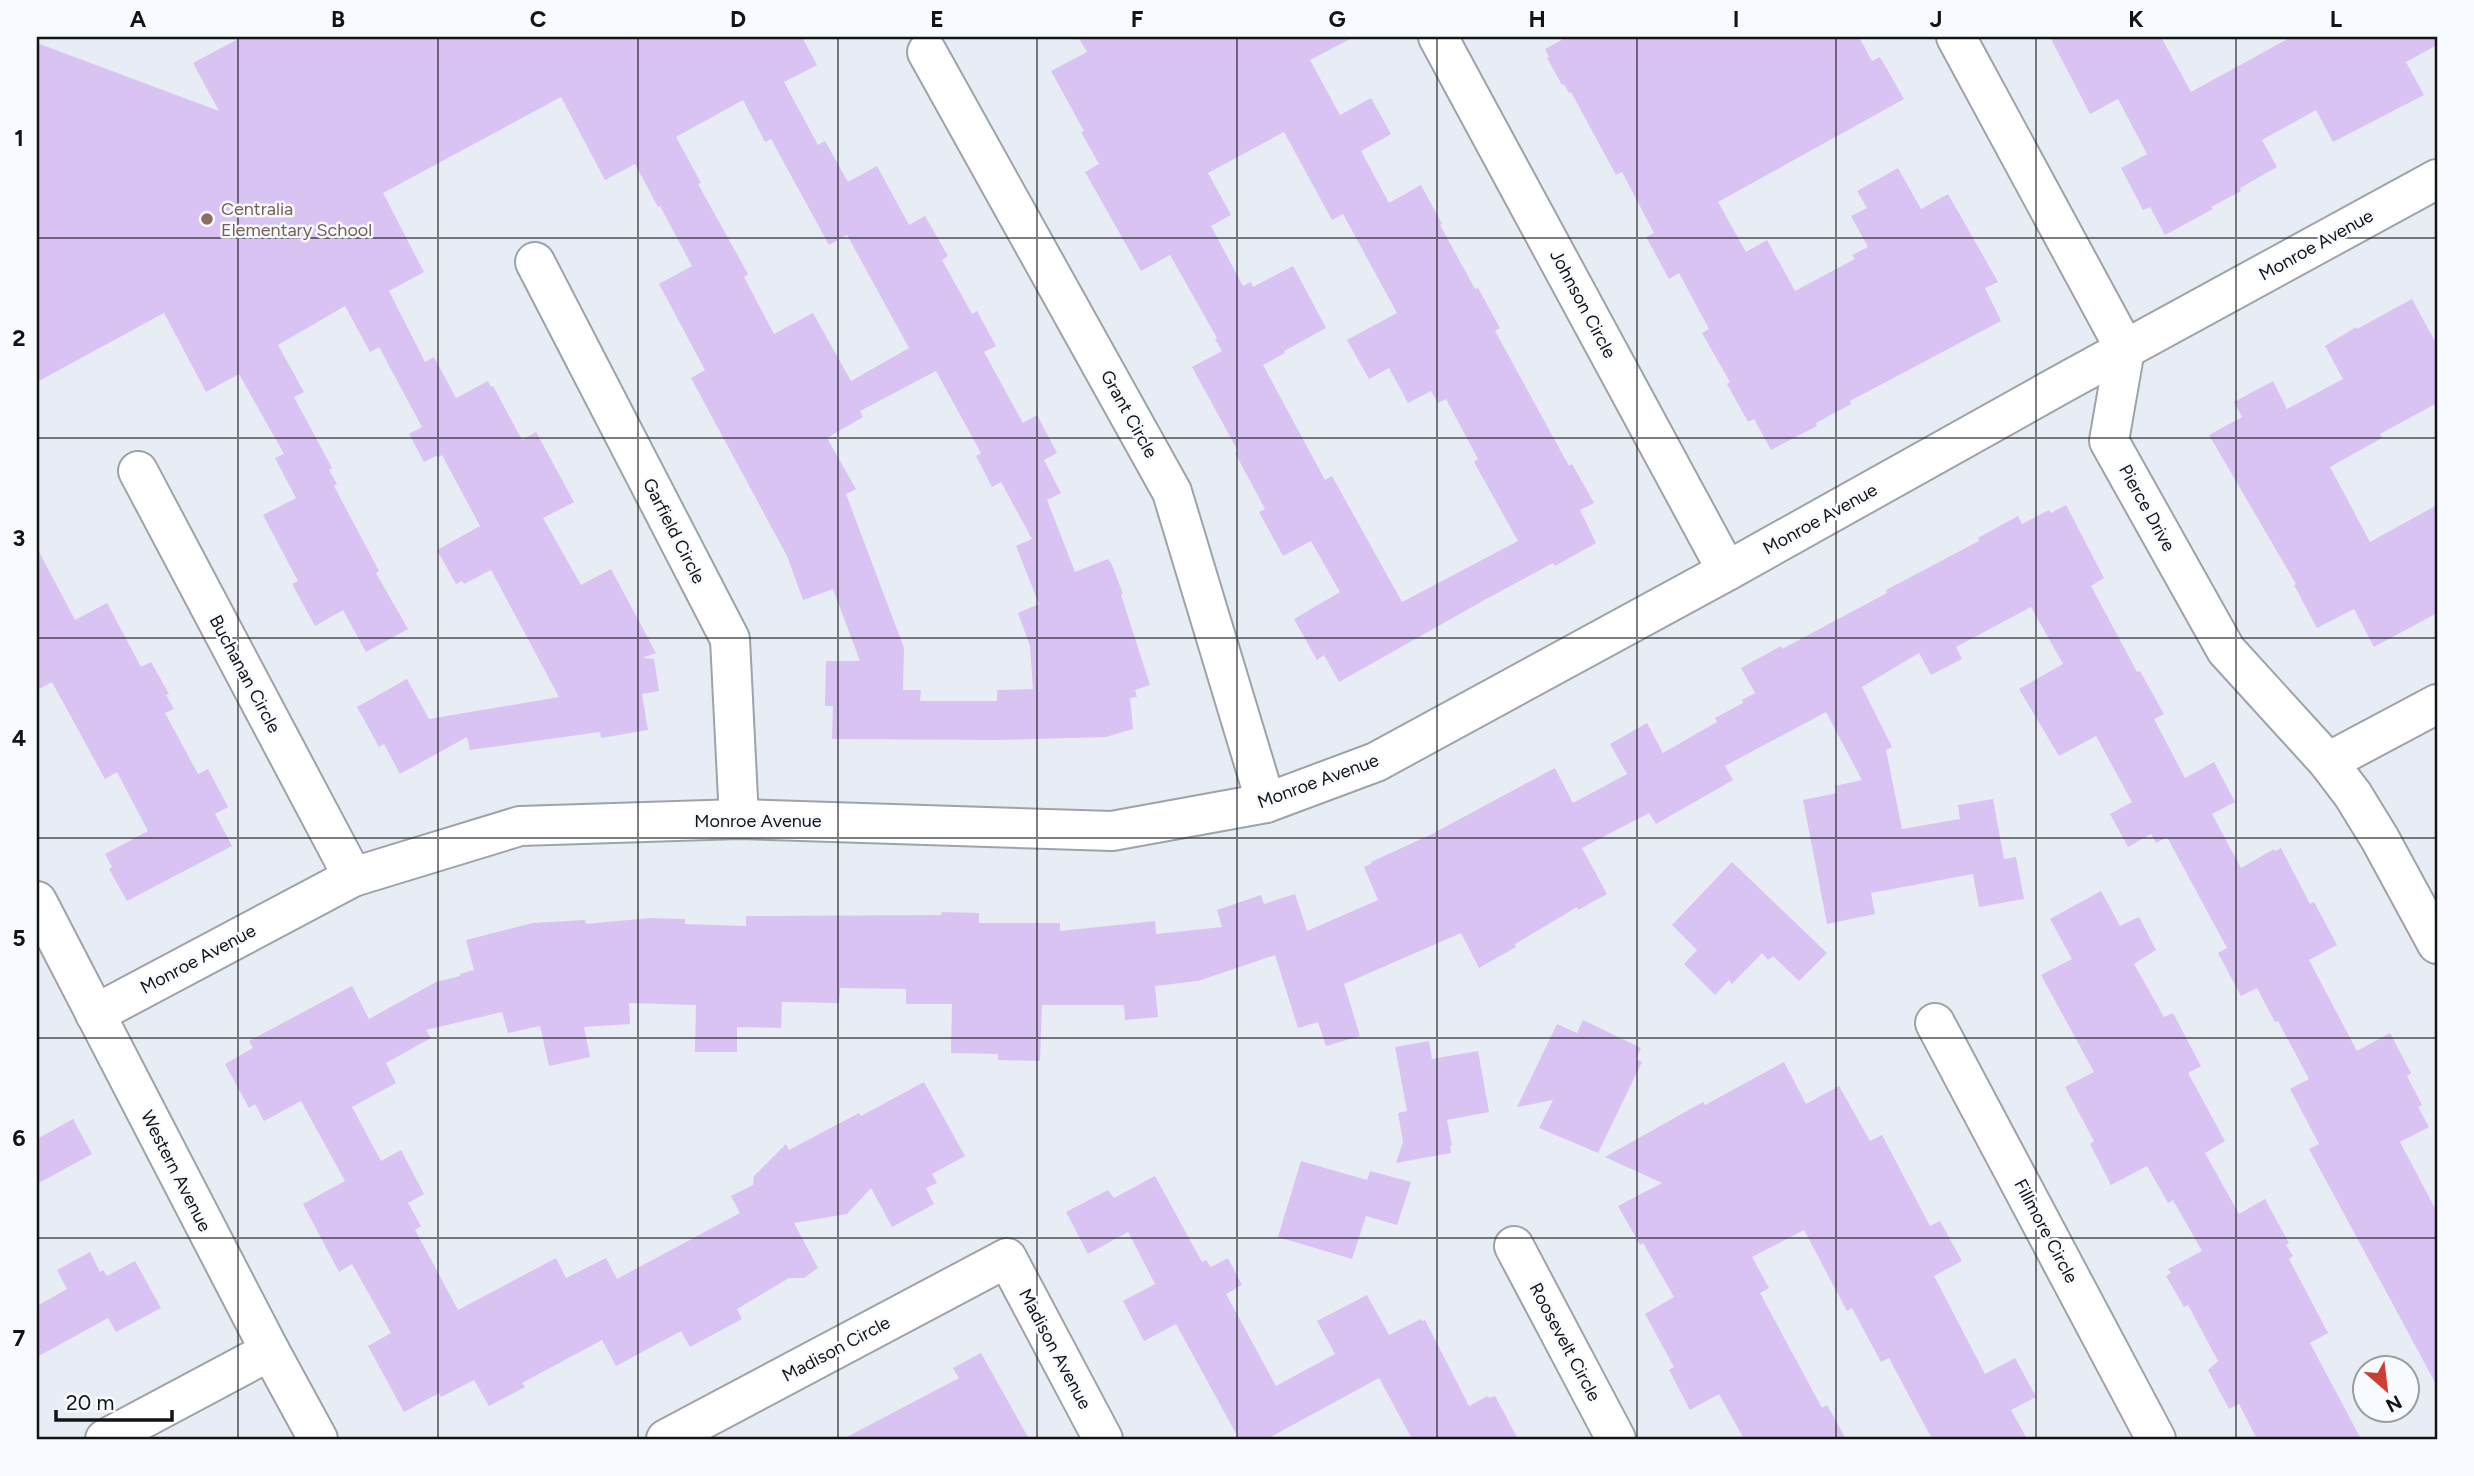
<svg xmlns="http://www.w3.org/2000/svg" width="2474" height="1476" viewBox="0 0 2474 1476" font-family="Figtree,sans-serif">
<rect width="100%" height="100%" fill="#e8ecf4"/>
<!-- building -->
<g fill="#d9c3f3" fill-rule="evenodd">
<path d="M 242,37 L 802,37 L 817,65 L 784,82 L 818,145 L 825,141 L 848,182 L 877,166 L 909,225 L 925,216 L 948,256 L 942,260 L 972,314 L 977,311 L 996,346 L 984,352 L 1023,423 L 1037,415 L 1057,453 L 1044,460 L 1061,493 L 1047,500 L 1075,572 L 1108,559 L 1112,565 L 1123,594 L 1121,595 L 1150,685 L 1135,690 L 1137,697 L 1130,698 L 1133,729 L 1106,737 L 997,740 L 832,739 L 833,706 L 825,706 L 826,661 L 860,661 L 833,589 L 803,600 L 787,556 L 691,378 L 705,370 L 659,284 L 692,266 L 660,206 L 658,207 L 635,164 L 605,180 L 561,97 L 383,193 L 424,272 L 389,291 L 425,362 L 434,357 L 456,398 L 488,381 L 491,387 L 493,386 L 522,440 L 536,432 L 574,502 L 543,518 L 581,585 L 611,569 L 656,653 L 642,658 L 654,659 L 659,691 L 642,694 L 648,730 L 601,738 L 600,732 L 470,750 L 467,737 L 400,774 L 384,744 L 379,747 L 357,707 L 407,679 L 429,719 L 559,697 L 491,570 L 464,584 L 462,581 L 456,584 L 437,550 L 480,526 L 442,455 L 439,457 L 438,455 L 424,462 L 409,434 L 422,427 L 379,347 L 370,352 L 345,306 L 278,345 L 304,392 L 294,397 L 332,468 L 329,470 L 337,484 L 334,486 L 379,571 L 376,573 L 408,629 L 366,652 L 343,610 L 315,626 L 292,584 L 298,581 L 263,515 L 296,498 L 275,458 L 284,454 L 239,374 L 206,392 L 164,313 L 37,382 L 37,43 L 219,111 L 193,63 ZM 743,100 L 765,142 L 771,139 L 829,245 L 847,235 L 909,348 L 851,381 L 813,313 L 774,334 L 744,277 L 748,274 L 698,184 L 701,183 L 676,137 ZM 936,371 L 981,453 L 976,456 L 992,487 L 1001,482 L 1032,539 L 1016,546 L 1039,604 L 1018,613 L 1030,646 L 1033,689 L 997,690 L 997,701 L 920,701 L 921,690 L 903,690 L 904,648 L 846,494 L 856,489 L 827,438 L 863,417 L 860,411 Z"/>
<path d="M 1078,37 L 1354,37 L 1310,60 L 1340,115 L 1371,98 L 1391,134 L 1361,151 L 1389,203 L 1421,185 L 1442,224 L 1440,225 L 1475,289 L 1478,288 L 1500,328 L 1495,331 L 1569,466 L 1572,464 L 1594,503 L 1580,510 L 1596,543 L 1555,566 L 1553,563 L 1488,598 L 1339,682 L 1324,655 L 1317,660 L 1294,619 L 1340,592 L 1311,541 L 1283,556 L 1259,512 L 1265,509 L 1235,453 L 1238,451 L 1192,367 L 1222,351 L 1215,339 L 1217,338 L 1170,255 L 1141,271 L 1085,172 L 1099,164 L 1081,132 L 1084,131 L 1051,71 L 1087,52 ZM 1284,132 L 1332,220 L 1343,214 L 1397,313 L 1347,340 L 1369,379 L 1389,368 L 1408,403 L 1431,391 L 1438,403 L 1446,399 L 1478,459 L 1474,462 L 1518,541 L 1402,602 L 1332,476 L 1325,480 L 1263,365 L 1285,353 L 1284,351 L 1326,328 L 1293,266 L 1253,287 L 1251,282 L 1243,286 L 1211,226 L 1231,215 L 1208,173 Z"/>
<path d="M 1567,37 L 1859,37 L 1872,61 L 1880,57 L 1904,99 L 1718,202 L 1746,252 L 1767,240 L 1795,291 L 1855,259 L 1852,255 L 1868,247 L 1851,216 L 1867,208 L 1857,191 L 1898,168 L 1921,209 L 1948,194 L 1998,282 L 1985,288 L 2001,321 L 1850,401 L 1851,404 L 1816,423 L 1817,426 L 1771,450 L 1754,419 L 1748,422 L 1727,384 L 1730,382 L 1702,333 L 1709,329 L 1679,273 L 1669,279 L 1646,237 L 1654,233 L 1622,172 L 1616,175 L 1571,92 L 1569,93 L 1564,84 L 1562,85 L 1547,58 L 1549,57 L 1545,49 Z"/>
<path d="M 2050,37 L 2161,37 L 2191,92 L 2291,37 L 2437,37 L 2437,45 L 2406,62 L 2424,95 L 2333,142 L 2316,110 L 2262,140 L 2277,167 L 2240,188 L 2241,191 L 2211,207 L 2213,209 L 2165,235 L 2150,207 L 2143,210 L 2121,168 L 2147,154 L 2118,99 L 2090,114 Z"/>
<path d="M 2412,299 L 2437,345 L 2437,403 L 2380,434 L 2382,438 L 2330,467 L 2370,542 L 2437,505 L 2437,613 L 2374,647 L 2354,609 L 2317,628 L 2294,585 L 2296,584 L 2209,435 L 2242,417 L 2234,402 L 2273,381 L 2287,409 L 2343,379 L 2325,346 L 2356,327 L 2357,329 Z"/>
<path d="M 2066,505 L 2104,578 L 2091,586 L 2137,672 L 2140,671 L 2164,714 L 2154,719 L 2185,778 L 2214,762 L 2235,802 L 2212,814 L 2241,868 L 2274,849 L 2275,851 L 2281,848 L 2310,904 L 2314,902 L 2337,945 L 2309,960 L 2357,1051 L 2390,1033 L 2411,1073 L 2407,1076 L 2422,1105 L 2418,1107 L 2429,1127 L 2400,1142 L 2437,1212 L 2437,1386 L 2309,1149 L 2319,1144 L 2290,1089 L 2309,1079 L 2278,1021 L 2275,1022 L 2257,988 L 2241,996 L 2218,953 L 2227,948 L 2167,837 L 2156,843 L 2151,834 L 2128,847 L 2110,814 L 2132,802 L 2096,736 L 2059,756 L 2019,689 L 2063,664 L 2031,607 L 1956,647 L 1962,659 L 1931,675 L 1919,653 L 1862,687 L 1892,747 L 1886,750 L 1902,829 L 1960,819 L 1958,805 L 1993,799 L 2004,859 L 2016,857 L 2024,899 L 1979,907 L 1973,874 L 1871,893 L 1875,914 L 1827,924 L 1803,800 L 1837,793 L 1835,786 L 1862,780 L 1826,712 L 1725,766 L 1733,780 L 1656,824 L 1649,813 L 1582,848 L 1607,894 L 1578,910 L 1577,907 L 1515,944 L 1516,947 L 1479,968 L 1461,933 L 1344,984 L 1360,1036 L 1326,1046 L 1318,1022 L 1298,1028 L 1275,955 L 1198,981 L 1155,986 L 1158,1017 L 1125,1020 L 1124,1005 L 1042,1005 L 1040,1061 L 998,1060 L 998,1054 L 951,1053 L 952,1004 L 906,1004 L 906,989 L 840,988 L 839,1003 L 782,1002 L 781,1028 L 737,1027 L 737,1052 L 695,1052 L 696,1005 L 629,1003 L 630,1024 L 584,1027 L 590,1057 L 549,1066 L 540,1026 L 508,1033 L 502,1012 L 426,1030 L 431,1038 L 386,1063 L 396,1083 L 352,1107 L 381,1161 L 401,1150 L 424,1194 L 408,1203 L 421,1226 L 415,1230 L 458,1310 L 556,1258 L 566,1278 L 606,1258 L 617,1279 L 740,1213 L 731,1196 L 753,1185 L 754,1176 L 786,1144 L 789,1150 L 859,1113 L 861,1116 L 924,1082 L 965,1156 L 932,1174 L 937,1183 L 926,1188 L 934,1204 L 892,1227 L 871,1188 L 847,1214 L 794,1223 L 818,1268 L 804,1278 L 789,1278 L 737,1309 L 742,1319 L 690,1347 L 681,1331 L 616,1366 L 602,1340 L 522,1383 L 525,1387 L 489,1406 L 474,1380 L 441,1397 L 439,1393 L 404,1412 L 368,1346 L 391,1333 L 352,1264 L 339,1272 L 303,1204 L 345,1181 L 301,1101 L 264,1121 L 255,1104 L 249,1108 L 225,1064 L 253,1048 L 249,1041 L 352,986 L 369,1019 L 436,982 L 460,976 L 460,974 L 474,970 L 466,940 L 533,923 L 585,920 L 586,924 L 650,918 L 685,919 L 685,924 L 746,926 L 746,916 L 941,915 L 942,912 L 979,913 L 979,923 L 1060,923 L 1060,931 L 1155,921 L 1156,934 L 1222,927 L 1217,910 L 1261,895 L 1264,904 L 1295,894 L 1307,931 L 1378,900 L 1364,867 L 1372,863 L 1371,862 L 1430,835 L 1555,768 L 1573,803 L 1627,774 L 1610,744 L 1647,723 L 1663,753 L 1717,722 L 1715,718 L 1743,703 L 1742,700 L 1755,693 L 1741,668 L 1781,646 L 1782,649 L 1887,593 L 1886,590 L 1979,541 L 1978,538 L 2018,516 L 2022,524 L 2049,510 L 2051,513 Z"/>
<path d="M 37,548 L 75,620 L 107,603 L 141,667 L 151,662 L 169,694 L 166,695 L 174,709 L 165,713 L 198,774 L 208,769 L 228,807 L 215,814 L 232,846 L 127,901 L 109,869 L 112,867 L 105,854 L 148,831 L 117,772 L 105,779 L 52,682 L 37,690 Z"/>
<path d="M 1732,862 L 1827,953 L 1799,981 L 1773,956 L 1768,960 L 1762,953 L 1732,984 L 1729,980 L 1715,995 L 1684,964 L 1697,950 L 1672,925 Z"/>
<path d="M 2101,891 L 2120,926 L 2139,917 L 2156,950 L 2134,964 L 2164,1017 L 2173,1013 L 2201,1066 L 2188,1073 L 2225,1141 L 2205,1153 L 2239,1214 L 2265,1199 L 2289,1243 L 2286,1245 L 2293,1256 L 2289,1259 L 2328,1333 L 2310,1343 L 2361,1439 L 2257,1439 L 2239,1404 L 2229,1409 L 2208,1370 L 2218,1361 L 2188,1305 L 2184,1307 L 2166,1276 L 2171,1273 L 2168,1269 L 2202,1251 L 2173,1200 L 2168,1203 L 2147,1166 L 2111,1185 L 2090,1144 L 2094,1141 L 2065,1087 L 2094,1072 L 2041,975 L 2072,959 L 2050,919 Z"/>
<path d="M 1583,1020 L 1641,1048 L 1636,1059 L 1642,1062 L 1598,1153 L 1539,1128 L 1553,1100 L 1517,1107 L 1557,1024 L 1577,1033 Z"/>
<path d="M 1429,1041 L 1432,1059 L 1478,1051 L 1489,1112 L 1447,1120 L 1452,1145 L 1450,1146 L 1451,1153 L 1396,1163 L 1403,1142 L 1398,1113 L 1407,1111 L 1395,1047 Z"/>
<path d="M 1784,1062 L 1806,1104 L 1839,1086 L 1870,1141 L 1882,1135 L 1930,1226 L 1940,1221 L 1962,1261 L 1934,1276 L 1985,1374 L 2015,1358 L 2036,1397 L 2011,1410 L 2027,1439 L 1932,1439 L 1889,1358 L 1881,1362 L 1852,1308 L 1847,1311 L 1804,1230 L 1752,1257 L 1769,1288 L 1760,1293 L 1822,1408 L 1827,1405 L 1846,1439 L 1744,1439 L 1719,1394 L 1690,1410 L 1669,1370 L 1674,1367 L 1645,1314 L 1674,1297 L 1643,1243 L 1640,1245 L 1618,1206 L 1662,1183 L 1605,1157 L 1703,1102 L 1705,1105 Z"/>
<path d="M 73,1119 L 92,1154 L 37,1184 L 37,1139 Z"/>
<path d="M 1301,1161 L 1367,1180 L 1370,1171 L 1411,1182 L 1397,1225 L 1366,1216 L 1352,1259 L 1278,1237 Z"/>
<path d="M 1155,1176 L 1202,1262 L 1206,1260 L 1211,1267 L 1228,1258 L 1242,1285 L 1226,1294 L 1276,1386 L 1335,1354 L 1317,1321 L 1367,1295 L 1389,1335 L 1421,1319 L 1422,1321 L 1425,1320 L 1469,1406 L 1488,1396 L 1489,1398 L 1495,1396 L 1518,1439 L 1406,1439 L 1411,1437 L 1379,1378 L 1267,1439 L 1239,1439 L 1176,1324 L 1144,1341 L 1123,1301 L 1155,1284 L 1128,1232 L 1088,1254 L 1066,1212 L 1108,1190 L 1114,1198 Z"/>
<path d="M 90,1252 L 100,1272 L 103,1270 L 107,1276 L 135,1261 L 161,1308 L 116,1332 L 108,1318 L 37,1357 L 37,1306 L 67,1289 L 57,1270 Z"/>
<path d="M 981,1353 L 1029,1439 L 843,1439 L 959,1378 L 953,1368 Z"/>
</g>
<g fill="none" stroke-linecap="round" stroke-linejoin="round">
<!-- street casing -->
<g stroke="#9ea2a9" stroke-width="42">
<g id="street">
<path d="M 1438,37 L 1727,571"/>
<path d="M 1956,37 L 2125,349 L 2109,441 L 2226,650 L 2328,762 L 2353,795 L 2380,839 L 2437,944"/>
<path d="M 927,52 L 1172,492 L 1266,803"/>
<path d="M 535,262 L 730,639 L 739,819"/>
<path d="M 138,471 L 353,877"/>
<path d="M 2328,762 L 2437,704"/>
<path d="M 95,1014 L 353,877 L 520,826 L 739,819 L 1112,831 L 1266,803 L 1376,762 L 1727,571 L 2067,381 L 2437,179"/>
<path d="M 1935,1023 L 2156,1439"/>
<path d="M 1514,1246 L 1616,1439"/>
<path d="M 105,1439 L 270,1351"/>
<path d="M 666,1439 L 1007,1258 L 1103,1439"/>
</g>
</g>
<!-- secondary casing -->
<g stroke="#9ea2a9" stroke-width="42">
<path id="secondary" d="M 37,901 L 270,1351 L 318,1439"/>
</g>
<!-- street -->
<use href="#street" stroke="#fff" stroke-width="38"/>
<!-- secondary -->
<use href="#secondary" stroke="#fff" stroke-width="38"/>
</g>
<!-- grid -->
<path fill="none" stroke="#121416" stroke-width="2" stroke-opacity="0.55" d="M 238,37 L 238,1439M 438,37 L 438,1439M 638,37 L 638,1439M 838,37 L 838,1439M 1037,37 L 1037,1439M 1237,37 L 1237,1439M 1437,37 L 1437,1439M 1637,37 L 1637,1439M 1836,37 L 1836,1439M 2036,37 L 2036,1439M 2236,37 L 2236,1439M 37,238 L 2437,238M 37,438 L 2437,438M 37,638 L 2437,638M 37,838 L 2437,838M 37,1038 L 2437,1038M 37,1238 L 2437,1238"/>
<!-- markers -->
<circle fill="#8d6e63" stroke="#f7fafe" stroke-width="2.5" cx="207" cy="219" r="7"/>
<g text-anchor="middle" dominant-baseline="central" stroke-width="5" stroke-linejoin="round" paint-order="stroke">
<!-- education labels -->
<g font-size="18" fill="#785e54" stroke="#f7fafe" text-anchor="start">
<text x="221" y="209">Centralia<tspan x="221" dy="21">Elementary School</tspan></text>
</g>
<!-- street labels -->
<g font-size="18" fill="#121416" stroke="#f7fafe">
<text transform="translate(2316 245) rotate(-29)">Monroe Avenue</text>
<text transform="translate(1583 304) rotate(62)">Johnson Circle</text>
<text transform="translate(1129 414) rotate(61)">Grant Circle</text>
<text transform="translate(2147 508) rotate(61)">Pierce Drive</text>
<text transform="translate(1820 519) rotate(-29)">Monroe Avenue</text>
<text transform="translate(674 531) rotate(63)">Garfield Circle</text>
<text transform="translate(245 674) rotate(62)">Buchanan Circle</text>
<text transform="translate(1318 781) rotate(-20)">Monroe Avenue</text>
<text x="758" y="821">Monroe Avenue</text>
<text transform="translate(198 959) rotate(-28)">Monroe Avenue</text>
<text transform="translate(176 1171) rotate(63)">Western Avenue</text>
<text transform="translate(2046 1231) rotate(62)">Fillmore Circle</text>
<text transform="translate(1565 1342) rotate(62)">Roosevelt Circle</text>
<text transform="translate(836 1349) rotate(-28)">Madison Circle</text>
<text transform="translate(1055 1349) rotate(62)">Madison Avenue</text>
</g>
</g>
<!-- border -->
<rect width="2474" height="1476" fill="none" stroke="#f7fafe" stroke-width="77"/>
<!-- north arrow -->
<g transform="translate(2386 1389) rotate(152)"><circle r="33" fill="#f7fafe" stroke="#9b9ea1" stroke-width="2"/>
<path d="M0-5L12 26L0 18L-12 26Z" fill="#cd3f32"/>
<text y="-10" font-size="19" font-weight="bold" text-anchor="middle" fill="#121416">N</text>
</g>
<!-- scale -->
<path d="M56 1410v10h116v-10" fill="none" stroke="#121416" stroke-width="3.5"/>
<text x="66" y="1410" font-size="21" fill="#121416" stroke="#f7fafe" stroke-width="5" paint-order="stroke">20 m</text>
<rect x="38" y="38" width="2398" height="1400" fill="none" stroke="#121416" stroke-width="2.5"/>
<g font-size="23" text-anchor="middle" font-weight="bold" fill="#121416">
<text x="138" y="27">A</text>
<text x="338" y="27">B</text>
<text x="538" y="27">C</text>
<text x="738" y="27">D</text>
<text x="937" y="27">E</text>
<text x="1137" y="27">F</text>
<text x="1337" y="27">G</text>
<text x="1537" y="27">H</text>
<text x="1736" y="27">I</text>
<text x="1936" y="27">J</text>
<text x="2136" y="27">K</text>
<text x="2336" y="27">L</text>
<text x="19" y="146">1</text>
<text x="19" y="346">2</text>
<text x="19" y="546">3</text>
<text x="19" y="746">4</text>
<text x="19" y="946">5</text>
<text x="19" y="1146">6</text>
<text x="19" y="1346">7</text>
</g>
</svg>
